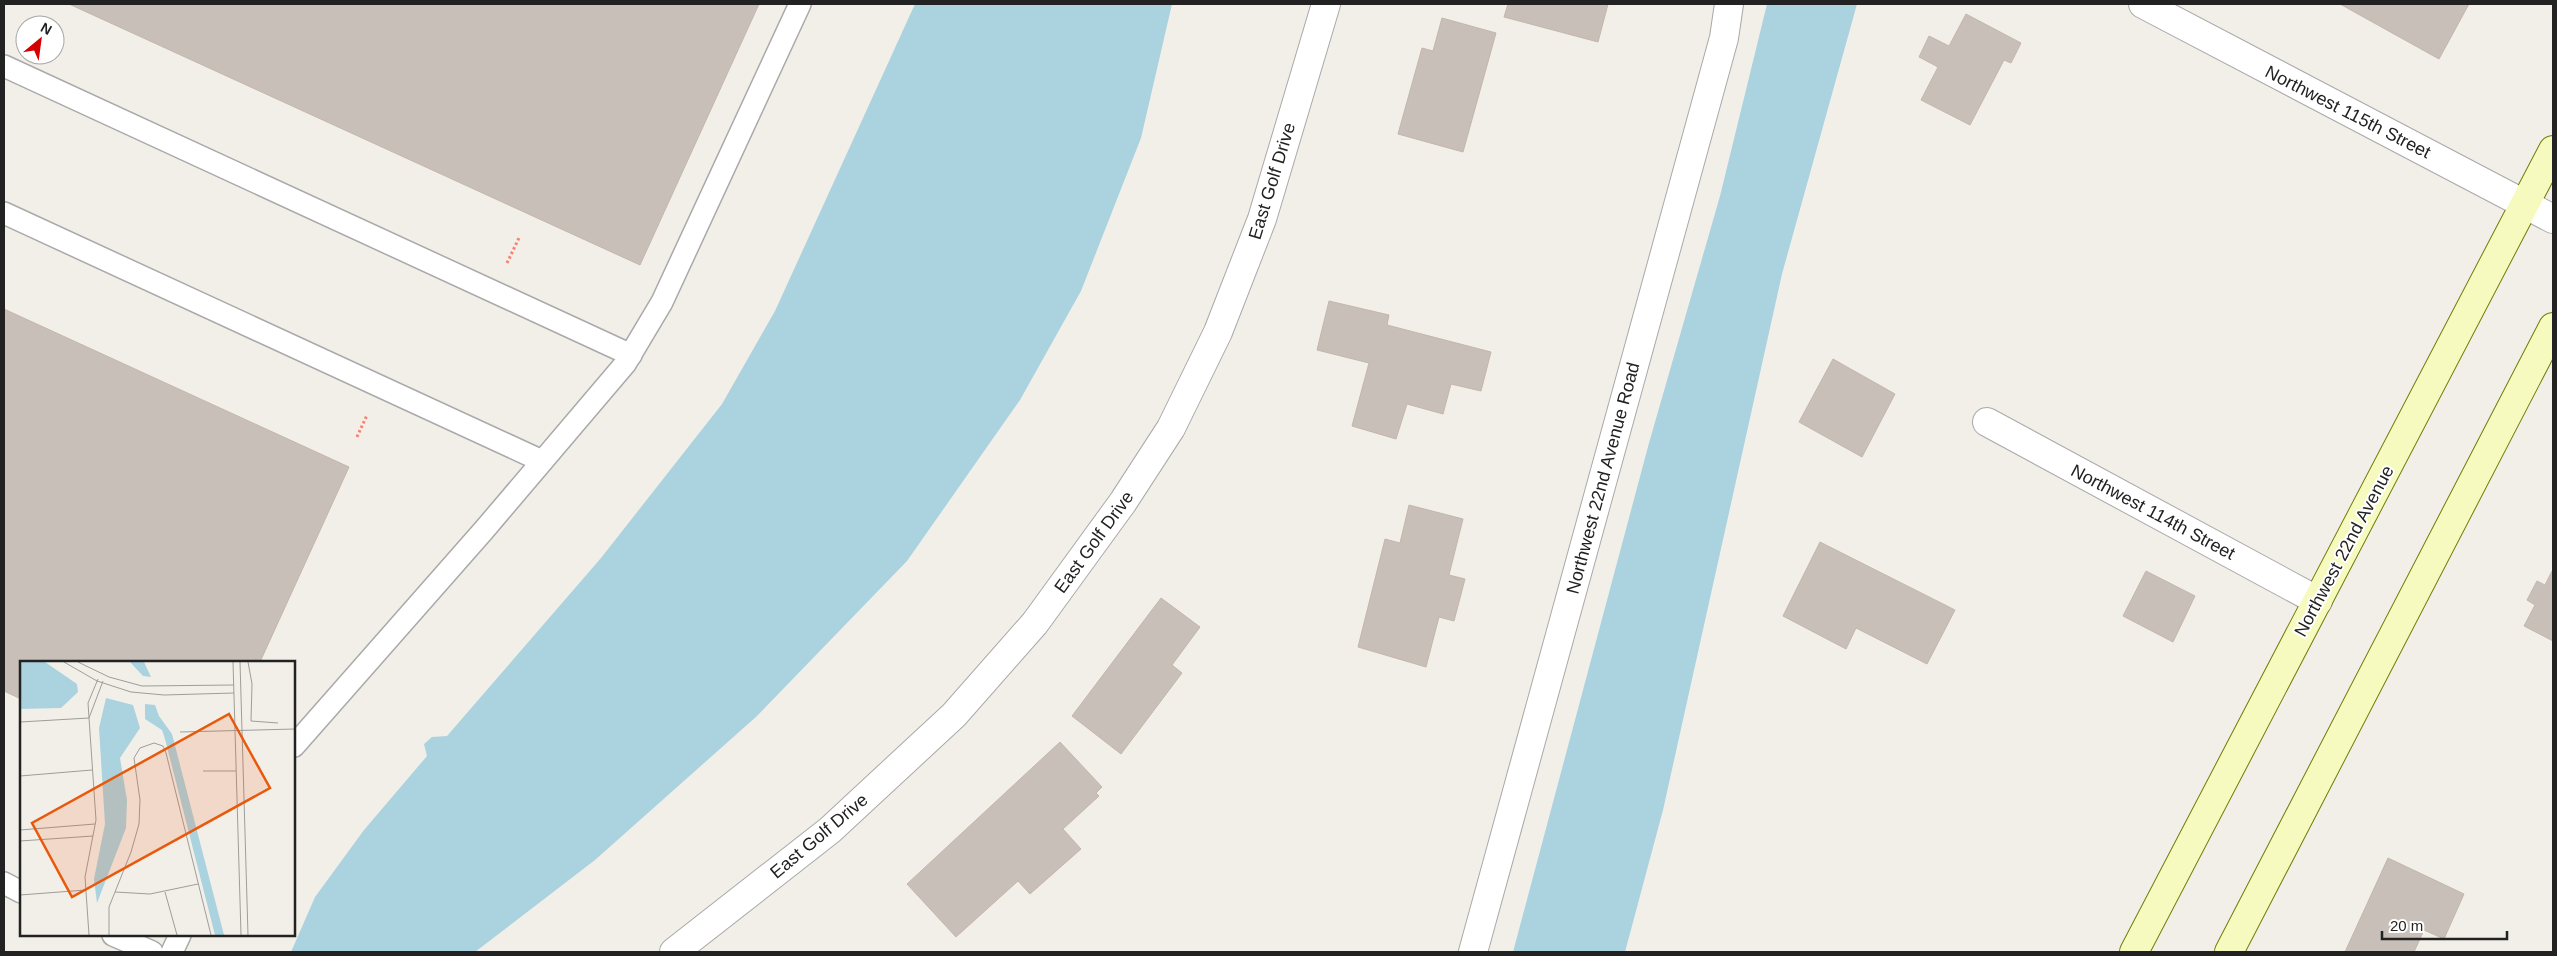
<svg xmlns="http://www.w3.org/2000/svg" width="2557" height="956" viewBox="0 0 2557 956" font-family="Helvetica,sans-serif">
<rect width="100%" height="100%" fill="#f2efe9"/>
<!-- water -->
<g fill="#aad3df">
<path d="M 915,4 L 1172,4 L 1141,138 L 1081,291 L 1020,400 L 907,561 L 757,716 L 595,860 L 475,952 L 291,952 L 315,897 L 364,830 L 427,756 L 424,744 L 432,737 L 447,736 L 601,558 L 722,404 L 775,311 Z"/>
<path d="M 1767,4 L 1857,4 L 1782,274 L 1663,810 L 1625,952 L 1513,952 L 1649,443 L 1720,196 Z"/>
</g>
<!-- building -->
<g fill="#c7bfb8" stroke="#c4b6ab">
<path d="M 69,4 L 759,4 L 640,265 Z"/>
<path d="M 1508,4 L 1608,4 L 1598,42 L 1504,17 Z"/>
<path d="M 2340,4 L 2469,4 L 2439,59 Z"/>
<path d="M 1966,14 L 2021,43 L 2011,63 L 2004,60 L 1970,125 L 1921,100 L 1938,67 L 1919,57 L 1929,36 L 1949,46 Z"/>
<path d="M 1442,18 L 1496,33 L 1463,152 L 1398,134 L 1422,48 L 1433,51 Z"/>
<path d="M 1329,301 L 1389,315 L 1387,325 L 1491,352 L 1481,391 L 1451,384 L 1443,414 L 1407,404 L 1396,439 L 1352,426 L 1369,363 L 1317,350 Z"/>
<path d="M 4,309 L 349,467 L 260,662 L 21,662 L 21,699 L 4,691 Z"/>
<path d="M 1833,359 L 1895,394 L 1862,457 L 1799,422 Z"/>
<path d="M 1409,505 L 1463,519 L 1449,575 L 1465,579 L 1454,621 L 1439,617 L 1426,667 L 1358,647 L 1385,539 L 1400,543 Z"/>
<path d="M 1820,542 L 1955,610 L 1927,664 L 1856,628 L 1846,649 L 1783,616 Z"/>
<path d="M 2146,571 L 2195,596 L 2173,642 L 2123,616 Z"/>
<path d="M 2552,571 L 2553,572 L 2553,641 L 2524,626 L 2535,605 L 2527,600 L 2537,581 L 2545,585 Z"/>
<path d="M 1161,598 L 1200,627 L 1172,665 L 1182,673 L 1121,754 L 1072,716 Z"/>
<path d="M 1060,742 L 1102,787 L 1096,793 L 1099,796 L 1063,829 L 1081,849 L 1030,894 L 1018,881 L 956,937 L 907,884 Z"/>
<path d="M 2388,858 L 2464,894 L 2444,939 L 2424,930 L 2414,952 L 2345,952 Z"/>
</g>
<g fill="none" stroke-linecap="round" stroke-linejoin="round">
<!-- service casing -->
<g stroke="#a9a9a9" stroke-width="24">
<g id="service">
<path d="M 4,66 L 631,355"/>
<path d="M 4,213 L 542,461"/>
<path d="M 294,746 L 484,530 L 625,364 L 662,302 L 800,4"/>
<path d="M 4,883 L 21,892"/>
<path d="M 113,935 L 152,952"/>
<path d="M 172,952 L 180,935"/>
</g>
</g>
<!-- minor casing -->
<g stroke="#a9a9a9" stroke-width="30">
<g id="minor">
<path d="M 2143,4 L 2553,219"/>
<path d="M 1987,422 L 2318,601"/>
<path d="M 674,952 L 830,830 L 954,715 L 1035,623 L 1123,502 L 1171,428 L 1218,332 L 1262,219 L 1326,4"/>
<path d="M 1473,952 L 1724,38 L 1729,4"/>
</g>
</g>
<!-- secondary casing -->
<g stroke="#707d05" stroke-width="30">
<g id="secondary">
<path d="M 2134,952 L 2553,150"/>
<path d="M 2229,952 L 2553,327"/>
</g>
</g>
<!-- path -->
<g stroke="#fa8072" stroke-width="3" stroke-dasharray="2.5 2.5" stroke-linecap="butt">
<path d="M 507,263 L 519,238"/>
<path d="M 357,437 L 367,415"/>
</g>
<!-- service -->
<use href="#service" stroke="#fff" stroke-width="21"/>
<!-- minor -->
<use href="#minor" stroke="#fff" stroke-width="28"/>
<!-- secondary -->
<use href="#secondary" stroke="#f7fabf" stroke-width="28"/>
</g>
<g text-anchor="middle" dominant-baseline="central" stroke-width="4" stroke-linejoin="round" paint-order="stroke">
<!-- street labels -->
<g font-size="18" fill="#222" stroke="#fff">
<text transform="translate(2348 112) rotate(27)">Northwest 115th Street</text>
<text transform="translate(1272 181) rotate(-73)">East Golf Drive</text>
<text transform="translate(1603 478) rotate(-75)">Northwest 22nd Avenue Road</text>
<text transform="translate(2153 512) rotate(28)">Northwest 114th Street</text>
<text transform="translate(1094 542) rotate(-54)">East Golf Drive</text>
<text transform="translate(2344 551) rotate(-62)">Northwest 22nd Avenue</text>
<text transform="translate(819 836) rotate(-40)">East Golf Drive</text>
</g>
</g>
<!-- overview -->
<g transform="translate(20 661)">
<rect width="275" height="275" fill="#f2efe9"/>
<path d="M 0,1 L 25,1 L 57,23 L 58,31 L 41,47 L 0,48 ZM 110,1 L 124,1 L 131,16 L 123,15 ZM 86,37 L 113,44 L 120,67 L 100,97 L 107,139 L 106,167 L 77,242 L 74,218 L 85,163 L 79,67 ZM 125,43 L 135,44 L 139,55 L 152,73 L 204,274 L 195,274 L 145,78 L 142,69 L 125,58 Z" fill="#aad3df"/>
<path fill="none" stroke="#9f9d99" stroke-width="1" d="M 44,1 L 77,20 L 111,31 L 144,34 L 214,32M 58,1 L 89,16 L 122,25 L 214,24M 213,1 L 221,274M 220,1 L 228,274M 228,1 L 232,23 L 231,60 L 258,62M 69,57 L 68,42 L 78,18M 69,57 L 83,20M 0,61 L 69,57 L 76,159 L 65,216 L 69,274M 160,71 L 275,68M 183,110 L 216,110M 0,115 L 72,109M 0,169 L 75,163M 0,180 L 73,175M 95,231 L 130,233 L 178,223M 145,231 L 157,274M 0,234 L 66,229M 89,274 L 89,246 L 111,191 L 119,163 L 120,139 L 114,97 L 120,87 L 134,82 L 143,85 L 146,92 L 191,274"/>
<path fill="#e8590c" fill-opacity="0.15" stroke="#e8590c" stroke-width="2.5" d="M 209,53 L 250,127 L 52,236 L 12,162 Z"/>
<rect width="275" height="275" fill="none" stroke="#222" stroke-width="2.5"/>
</g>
<!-- border -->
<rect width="2557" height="956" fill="none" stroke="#222222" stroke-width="10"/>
<!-- north arrow -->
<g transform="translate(40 40) rotate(29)"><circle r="24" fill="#ffffff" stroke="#a7a7a7"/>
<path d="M0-4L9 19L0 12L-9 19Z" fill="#d40000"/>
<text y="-8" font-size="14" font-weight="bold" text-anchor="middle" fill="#222222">N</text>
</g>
<!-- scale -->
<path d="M2382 931v8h125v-8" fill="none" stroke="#222222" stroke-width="2.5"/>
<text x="2390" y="931" font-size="15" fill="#222222" stroke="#ffffff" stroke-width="4" paint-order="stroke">20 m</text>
</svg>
